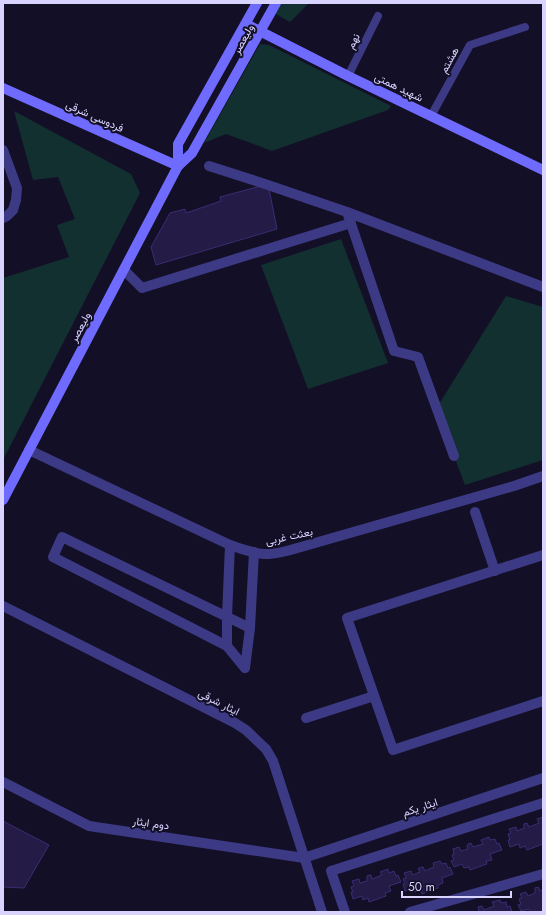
<svg xmlns="http://www.w3.org/2000/svg" width="546" height="915" viewBox="0 0 546 915" font-family="Jost,Vazirmatn,sans-serif">
<rect width="100%" height="100%" fill="#130f26"/>
<!-- green -->
<g fill="#12302f">
<path d="M 280,3 L 309,3 L 290,22 L 274,13 Z"/>
<path d="M 260,44 L 269,45 L 391,106 L 388,110 L 272,151 L 226,134 L 204,143 Z"/>
<path d="M 14,111 L 131,174 L 140,193 L 3,460 L 3,278 L 69,257 L 57,225 L 75,219 L 58,177 L 33,180 Z"/>
<path d="M 341,239 L 388,363 L 308,389 L 261,265 Z"/>
<path d="M 506,296 L 543,307 L 543,460 L 465,485 L 436,409 Z"/>
</g>
<!-- building -->
<g fill="#241b47" stroke="#3b2d73">
<path d="M 268,184 L 277,229 L 156,265 L 151,247 L 170,213 L 185,209 L 186,213 L 221,201 L 220,197 Z"/>
<path d="M 543,817 L 543,844 L 527,850 L 525,846 L 520,848 L 519,844 L 510,847 L 508,840 L 510,840 L 508,834 L 511,833 L 509,829 L 516,827 L 517,831 L 524,828 L 524,824 L 527,823 L 529,827 L 539,823 L 537,819 Z"/>
<path d="M 3,821 L 49,845 L 24,888 L 3,887 Z"/>
<path d="M 489,837 L 490,840 L 495,839 L 497,844 L 499,843 L 502,850 L 490,854 L 492,860 L 486,861 L 487,864 L 470,870 L 469,867 L 464,868 L 462,864 L 454,867 L 451,861 L 454,860 L 452,855 L 454,854 L 453,849 L 459,847 L 461,851 L 468,849 L 467,846 L 468,844 L 471,843 L 473,847 L 483,844 L 481,840 Z"/>
<path d="M 440,861 L 442,864 L 446,863 L 448,868 L 450,867 L 453,874 L 442,878 L 443,883 L 438,885 L 438,888 L 422,894 L 420,890 L 415,892 L 414,888 L 405,891 L 403,884 L 405,883 L 403,879 L 406,878 L 404,873 L 411,871 L 412,875 L 420,872 L 418,869 L 419,868 L 423,867 L 425,871 L 434,867 L 433,863 Z"/>
<path d="M 388,869 L 389,873 L 394,871 L 396,876 L 398,875 L 401,882 L 389,886 L 391,891 L 385,893 L 386,896 L 369,902 L 368,898 L 363,900 L 362,896 L 353,899 L 351,892 L 353,892 L 351,887 L 354,886 L 352,881 L 359,879 L 360,883 L 367,881 L 367,876 L 370,875 L 371,875 L 372,879 L 382,875 L 380,872 Z"/>
<path d="M 538,887 L 539,888 L 540,891 L 543,890 L 543,912 L 536,912 L 536,911 L 531,912 L 529,909 L 521,911 L 518,905 L 521,904 L 519,899 L 522,898 L 520,894 L 526,892 L 528,896 L 535,893 L 535,888 Z"/>
<path d="M 500,900 L 501,903 L 506,902 L 507,907 L 510,906 L 512,912 L 478,912 L 479,911 L 478,907 L 482,906 L 484,910 L 494,906 L 492,902 Z"/>
</g>
<g fill="none" stroke-linecap="round" stroke-linejoin="round">
<!-- lane -->
<g stroke="#3d3a85" stroke-width="8">
<path d="M 348,76 L 378,16"/>
<path d="M 431,116 L 470,45 L 525,27"/>
</g>
<!-- street -->
<g stroke="#3d3a85" stroke-width="10">
<path d="M 3,150 L 17,188 L 16,200 L 13,210 L 7,216 L 3,218"/>
<path d="M 209,166 L 265,184 L 347,212 L 543,287"/>
<path d="M 347,212 L 394,351 L 418,357 L 454,456"/>
<path d="M 124,270 L 142,288 L 351,223"/>
<path d="M 29,450 L 230,545 C 241,549 253,553 264,554 C 274,555 291,550 301,547 L 514,486 L 543,476"/>
<path d="M 475,512 L 495,571"/>
<path d="M 543,555 L 347,618 L 393,750 L 543,701"/>
<path d="M 3,606 L 235,723 L 246,730 L 266,749 L 273,761 L 322,912"/>
<path d="M 227,646 L 227,617 L 230,545"/>
<path d="M 245,668 L 227,646 L 53,557 L 62,537 L 250,628"/>
<path d="M 245,668 L 250,628 L 254,552"/>
<path d="M 306,718 L 374,696"/>
<path d="M 3,782 L 89,826 L 304,858 L 543,778"/>
<path d="M 345,912 L 331,871 L 543,803"/>
<path d="M 410,912 L 543,874"/>
</g>
<!-- secondary -->
<g stroke="#6f6bff" stroke-width="10">
<path d="M 246,24 L 348,76 L 543,170"/>
<path d="M 3,88 L 178,166"/>
<path d="M 178,166 L 178,144 L 257,3"/>
<path d="M 3,500 L 178,166 L 192,153 L 276,3"/>
</g>
</g>
<g text-anchor="middle" dominant-baseline="central" stroke-width="4" stroke-linejoin="round" paint-order="stroke">
<!-- street labels -->
<g font-size="11" fill="#d9d4ff" stroke="#130f26">
<text transform="translate(243 39) rotate(-61)">ولیعصر</text>
<text transform="translate(353 41) rotate(-63)">نهم</text>
<text transform="translate(449 60) rotate(-61)">هشتم</text>
<text transform="translate(399 87) rotate(26)">شهید همتی</text>
<text transform="translate(95 116) rotate(24)">فردوسی شرقی</text>
<text transform="translate(80 327) rotate(-62)">ولیعصر</text>
<text transform="translate(289 536) rotate(-12)">بعثت غربی</text>
<text transform="translate(219 702) rotate(27)">ایثار شرقی</text>
<text transform="translate(420 807) rotate(-18)">ایثار یکم</text>
<text transform="translate(151 823) rotate(8)">دوم ایثار</text>
</g>
</g>
<!-- border -->
<rect width="546" height="915" fill="none" stroke="#d9d4ff" stroke-width="8"/>
<!-- scale -->
<path d="M402 891v6h109v-6" fill="none" stroke="#d9d4ff" stroke-width="2"/>
<text x="408" y="891" font-size="12" fill="#d9d4ff" stroke="#130f26" stroke-width="3" paint-order="stroke">50 m</text>
</svg>
